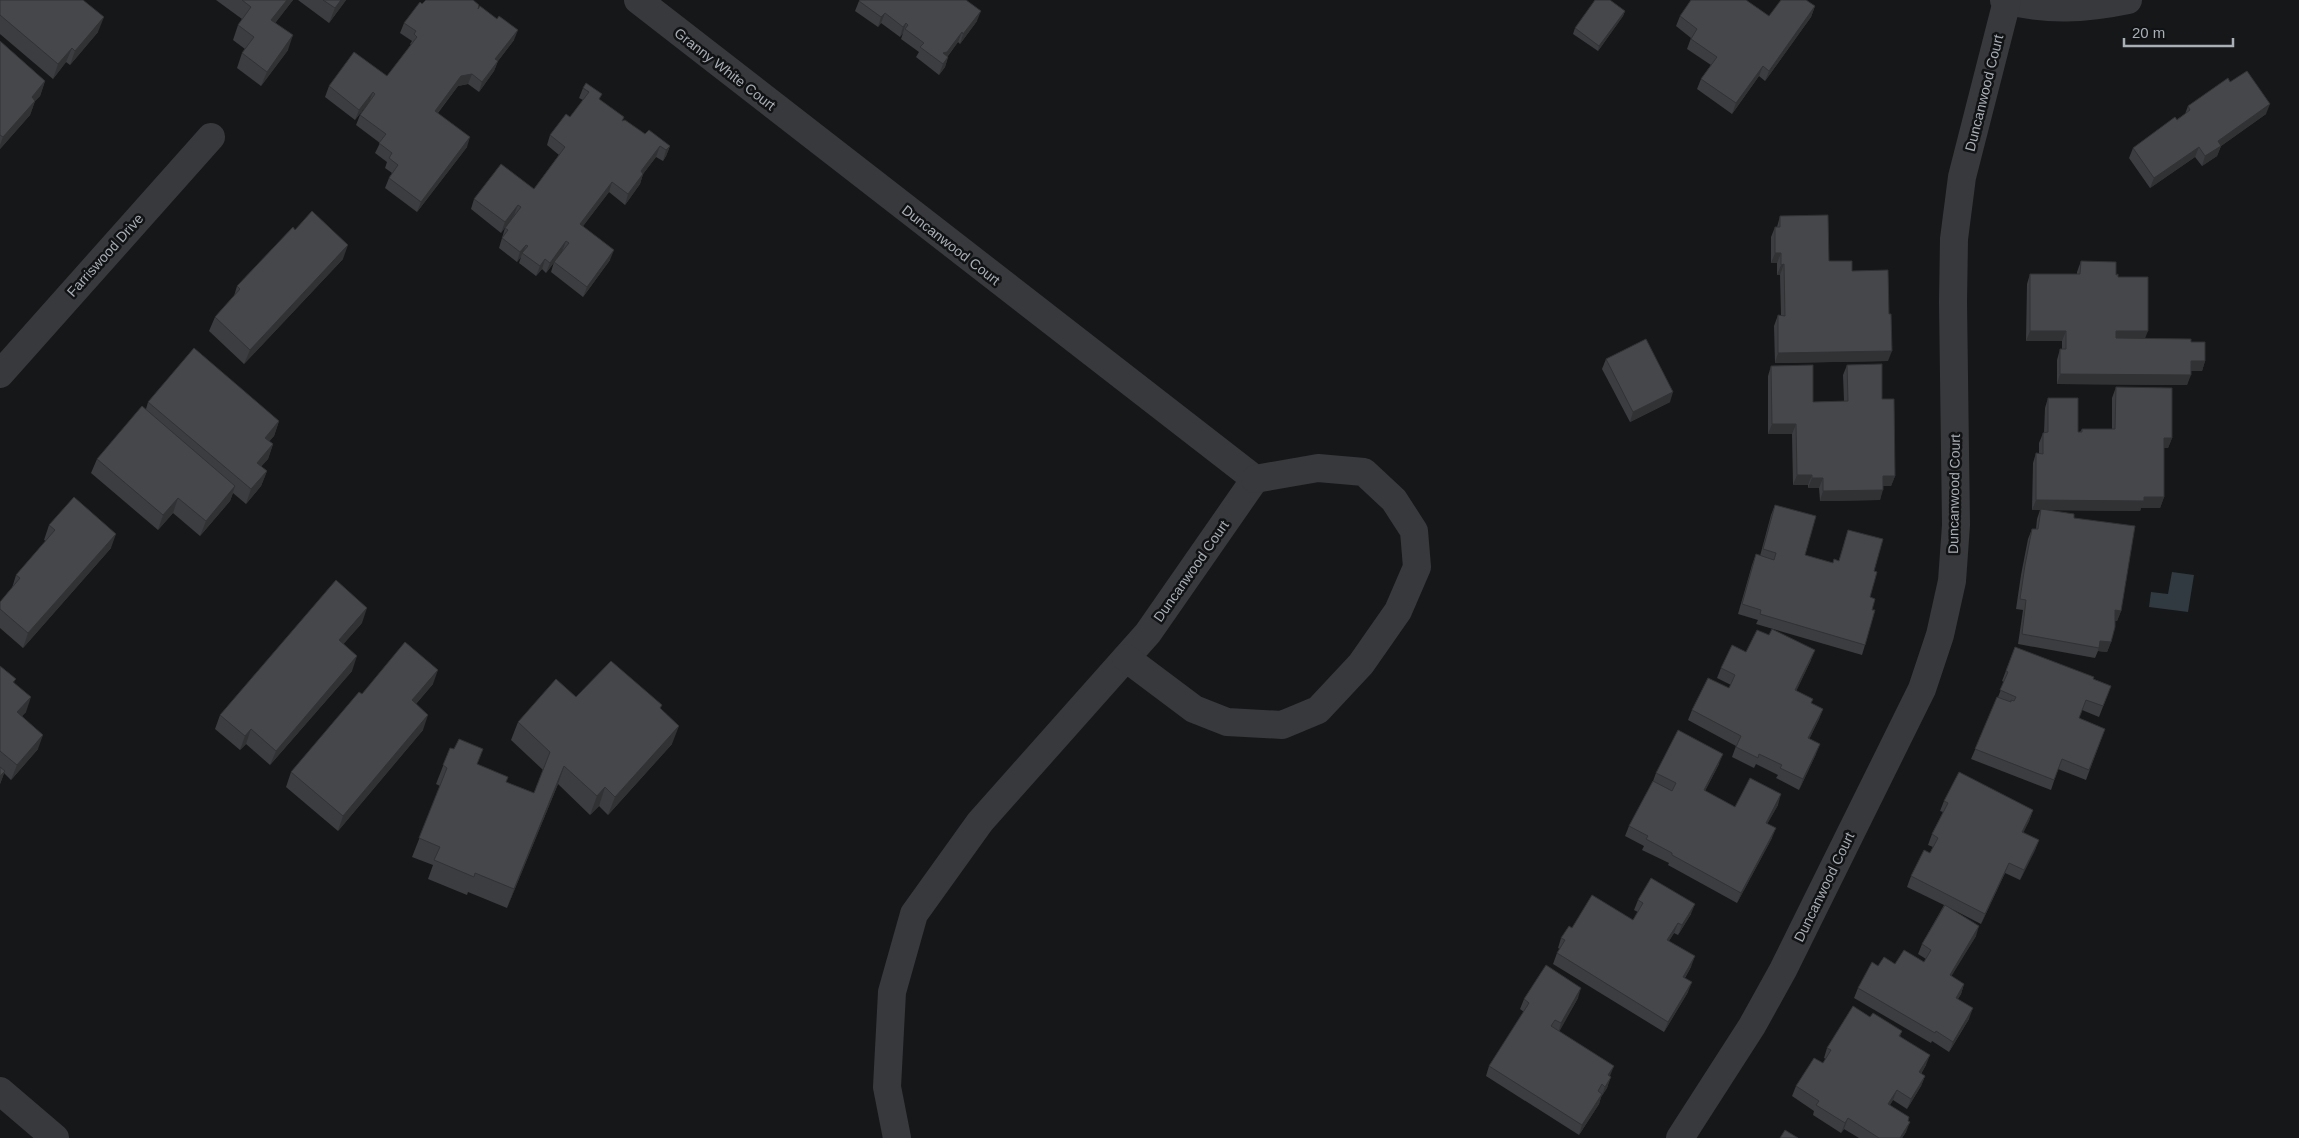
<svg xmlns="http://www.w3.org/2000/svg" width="2299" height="1138" viewBox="0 0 2299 1138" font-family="Arial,sans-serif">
<rect width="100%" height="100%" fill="#161718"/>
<!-- water -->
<path fill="#303a40" d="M 2172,572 L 2194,575 L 2188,612 L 2149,607 L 2151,592 L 2168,594 Z"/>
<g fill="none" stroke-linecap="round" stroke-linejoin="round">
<!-- street -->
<g stroke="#38393d" stroke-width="28">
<path d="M 638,0 L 1255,479 L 1148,633 L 980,822 L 914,914 L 892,992 L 887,1087 L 897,1138"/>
<path d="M 2004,0 C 2047,11 2085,9 2128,0"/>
<path d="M 0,374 L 211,137"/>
<path d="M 1126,658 L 1194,709 L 1227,722 L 1282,725 L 1318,710 L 1361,664 L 1398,611 L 1417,567 L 1414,531 L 1394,500 L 1364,472 L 1318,468 L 1255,479"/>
<path d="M 0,1091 L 55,1138"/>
<path d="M 1680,1138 L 1752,1026 L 1783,970 L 1922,689 L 1940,635 L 1952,581 L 1956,525 L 1953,302 L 1954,239 L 1962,177 L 2007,1"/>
</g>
</g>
<!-- wall -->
<g fill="#3b3d40">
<path d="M 0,0 L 98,32 L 70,65 L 66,62 L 53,79 L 0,34 Z"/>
<path d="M 216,0 L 293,0 L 275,23 L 288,50 L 261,86 L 237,68 L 242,53 L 245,49 L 233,40 L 238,25 L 242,19 Z"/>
<path d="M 298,0 L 346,0 L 329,23 Z"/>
<path d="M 859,1 L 968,2 L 977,21 L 960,44 L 958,42 L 948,56 L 948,57 L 945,67 L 939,75 L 916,57 L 919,52 L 901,39 L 903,33 L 900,37 L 881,23 L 878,27 L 855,11 Z"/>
<path d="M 422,4 L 478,9 L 514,40 L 498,61 L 494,71 L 479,92 L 468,84 L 458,86 L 438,113 L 467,147 L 417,212 L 385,188 L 389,178 L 392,173 L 385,168 L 387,162 L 375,153 L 380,143 L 356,125 L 360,115 L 369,102 L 355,120 L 325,97 L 329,86 L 387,76 L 411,45 L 410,44 L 412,41 L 400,33 L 404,23 Z"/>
<path d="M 1815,6 L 1811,17 L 1765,81 L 1759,76 L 1732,114 L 1697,89 L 1701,79 L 1711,65 L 1687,49 L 1691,38 L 1676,26 L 1680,16 L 1769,16 Z"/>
<path d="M 1625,11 L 1623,16 L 1598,51 L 1573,34 L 1575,28 Z"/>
<path d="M 0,41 L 45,81 L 40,96 L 35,101 L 30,115 L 0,149 Z"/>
<path d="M 2230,82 L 2266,114 L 2221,146 L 2217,156 L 2202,166 L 2195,157 L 2150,188 L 2129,158 L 2133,148 L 2185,114 L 2188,106 Z"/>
<path d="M 583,88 L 600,100 L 623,120 L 645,134 L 670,146 L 666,156 L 663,161 L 656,157 L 643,174 L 640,184 L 625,205 L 609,192 L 583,226 L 610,260 L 583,297 L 551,272 L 554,262 L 562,252 L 546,273 L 542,269 L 536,276 L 519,263 L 521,257 L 517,262 L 499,248 L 505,228 L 514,215 L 501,233 L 471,209 L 474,199 L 534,189 L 559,155 L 547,145 L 550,135 L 570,117 L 583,100 L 579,98 Z"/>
<path d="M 1780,216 L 1829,261 L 1852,271 L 1888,361 L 1775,363 L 1774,326 L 1778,315 L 1781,315 L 1780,275 L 1777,275 L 1777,263 L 1771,263 L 1771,237 L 1775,227 L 1777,227 Z"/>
<path d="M 343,259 L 244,364 L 209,331 L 215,317 L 234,296 L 237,286 Z"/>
<path d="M 2081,261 L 2118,277 L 2145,338 L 2191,342 L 2205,361 L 2202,371 L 2191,371 L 2187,385 L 2057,384 L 2057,360 L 2060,349 L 2062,349 L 2062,341 L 2026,341 L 2027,284 L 2030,274 L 2077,274 L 2077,272 Z"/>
<path d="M 1606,359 L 1670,402 L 1630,422 L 1602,369 Z"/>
<path d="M 1847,365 L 1882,399 L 1895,476 L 1891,486 L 1883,486 L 1880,500 L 1820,501 L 1819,488 L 1808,488 L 1808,485 L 1793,485 L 1792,434 L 1768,434 L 1768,376 L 1771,366 L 1813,402 L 1844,401 L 1843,375 Z"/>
<path d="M 2116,387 L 2172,438 L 2168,448 L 2164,448 L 2164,497 L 2160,508 L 2141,508 L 2140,511 L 2046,510 L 2074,518 L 2121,611 L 2117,621 L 2115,621 L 2111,642 L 2107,652 L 2098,651 L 2095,658 L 2018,644 L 2023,610 L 2016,609 L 2021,575 L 2028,539 L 2032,529 L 2036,529 L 2037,519 L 2040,510 L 2032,510 L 2033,463 L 2036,453 L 2039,453 L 2039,443 L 2043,433 L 2044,433 L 2045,408 L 2048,398 L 2078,432 L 2080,432 L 2082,429 L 2112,429 L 2112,398 Z"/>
<path d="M 148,402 L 279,421 L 274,436 L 269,441 L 273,444 L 268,459 L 261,466 L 267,471 L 261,486 L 246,504 L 233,493 L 230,501 L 200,536 L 173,513 L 158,530 L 91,473 L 97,459 L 146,409 Z"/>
<path d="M 1775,505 L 1805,555 L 1833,563 L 1839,560 L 1848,530 L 1874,571 L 1870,597 L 1872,610 L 1865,645 L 1862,655 L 1756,624 L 1758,620 L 1738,614 L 1752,565 L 1756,554 L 1760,556 L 1771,515 Z"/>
<path d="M 49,525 L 111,548 L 23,648 L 0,628 L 0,602 L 12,588 L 16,575 L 46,541 L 44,540 Z"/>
<path d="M 362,623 L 343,644 L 352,671 L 270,765 L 246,744 L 240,750 L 215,729 L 220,715 Z"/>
<path d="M 2015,647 L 2111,686 L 2099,717 L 2082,710 L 2079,718 L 2105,729 L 2086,780 L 2058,769 L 2051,790 L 1971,759 L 1998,697 L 2004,682 L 2002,681 Z"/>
<path d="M 1746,652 L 1811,660 L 1796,691 L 1811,703 L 1823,709 L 1819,719 L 1809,739 L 1816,754 L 1799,790 L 1776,778 L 1778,775 L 1756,764 L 1754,768 L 1732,757 L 1736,746 L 1688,720 L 1692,710 L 1729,688 L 1731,685 L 1717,678 L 1721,668 Z"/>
<path d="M 0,666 L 16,679 L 14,682 L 26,712 L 22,716 L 38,749 L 11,780 L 4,773 L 0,784 Z"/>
<path d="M 433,684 L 416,704 L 423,730 L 338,831 L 286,787 L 291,772 L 362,694 Z"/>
<path d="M 576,697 L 660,708 L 672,744 L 608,815 L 599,806 L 590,815 L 558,784 L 507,908 L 468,892 L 467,895 L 428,879 L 433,865 L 412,857 L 440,786 L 436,784 L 450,748 L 506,782 L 534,793 L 543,770 L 511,740 L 518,722 Z"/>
<path d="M 1719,764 L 1705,791 L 1735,807 L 1778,805 L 1767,824 L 1772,838 L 1737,903 L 1668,865 L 1669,863 L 1642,850 L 1644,846 L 1625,836 L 1629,826 L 1653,781 L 1656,773 Z"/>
<path d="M 1944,801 L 2033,810 L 2029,821 L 2023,832 L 2039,840 L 2035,850 L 2020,880 L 2005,873 L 1981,924 L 1950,908 L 1976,936 L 1951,976 L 1964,984 L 1961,994 L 1958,999 L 1969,1019 L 1949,1052 L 1932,1041 L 1931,1043 L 1854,998 L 1858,988 L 1878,966 L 1895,964 L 1924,962 L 1926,959 L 1918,954 L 1922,944 L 1944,905 L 1907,887 L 1911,876 L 1930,853 L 1933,847 L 1928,845 L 1932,834 L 1943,812 L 1940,811 Z"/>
<path d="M 1638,900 L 1691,914 L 1678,935 L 1674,933 L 1669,941 L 1691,967 L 1685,978 L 1688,992 L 1664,1032 L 1553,964 L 1557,953 L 1560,949 L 1558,948 L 1561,938 L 1572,928 L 1633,920 L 1638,912 L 1634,910 Z"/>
<path d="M 1578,998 L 1559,1031 L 1610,1077 L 1607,1088 L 1601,1097 L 1599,1104 L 1579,1135 L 1486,1076 L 1489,1066 L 1524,1012 L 1520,1009 L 1524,999 Z"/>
<path d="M 1870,1017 L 1902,1031 L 1900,1036 L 1926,1065 L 1921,1074 L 1925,1076 L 1921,1086 L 1907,1109 L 1893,1100 L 1890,1105 L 1908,1121 L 1906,1132 L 1902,1138 L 1859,1138 L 1844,1129 L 1841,1133 L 1813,1115 L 1814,1111 L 1792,1096 L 1796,1086 L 1823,1063 L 1826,1059 L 1824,1058 L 1827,1048 Z"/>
</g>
<!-- shaded-wall -->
<g fill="#303234">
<path d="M 287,0 L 293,0 L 266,35 L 271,20 Z"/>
<path d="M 341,0 L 346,0 L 329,23 L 335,8 Z"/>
<path d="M 1815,6 L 1811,17 L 1765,81 L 1769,71 Z"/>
<path d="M 981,11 L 977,21 L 960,44 L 963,34 Z"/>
<path d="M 1625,11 L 1623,16 L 1598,51 L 1599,46 Z"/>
<path d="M 885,13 L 881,23 L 878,27 L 881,17 Z"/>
<path d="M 104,17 L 98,32 L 70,65 L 75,51 Z"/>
<path d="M 906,23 L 903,33 L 900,37 L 903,27 Z"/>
<path d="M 518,30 L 514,40 L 491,70 L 495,59 Z"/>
<path d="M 962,32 L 958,42 L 943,62 L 943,53 Z"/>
<path d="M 293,35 L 288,50 L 261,86 L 267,72 Z"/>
<path d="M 72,48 L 66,62 L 53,79 L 58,64 Z"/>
<path d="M 948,57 L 945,67 L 939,75 L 943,64 Z"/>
<path d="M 498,61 L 494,71 L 479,92 L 482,82 Z"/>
<path d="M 1763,66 L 1759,76 L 1732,114 L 1736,103 Z"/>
<path d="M 472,74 L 468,84 L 458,86 L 431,121 L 435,111 L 461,76 Z"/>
<path d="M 45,81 L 40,96 L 35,101 L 30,115 L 0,149 L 0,145 L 3,137 L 32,97 Z"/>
<path d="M 373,92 L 369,102 L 355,120 L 359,110 Z"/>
<path d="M 2270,104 L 2266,114 L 2221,146 L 2217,156 L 2202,166 L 2205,156 L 2218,141 Z"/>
<path d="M 470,137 L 467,147 L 417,212 L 421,202 Z"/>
<path d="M 660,146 L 656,157 L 637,182 L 641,171 Z"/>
<path d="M 670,146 L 666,156 L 663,161 L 666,150 Z"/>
<path d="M 2199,147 L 2195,157 L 2150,188 L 2154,178 Z"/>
<path d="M 643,174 L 640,184 L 625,205 L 628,194 Z"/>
<path d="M 612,182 L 609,192 L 577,234 L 580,224 Z"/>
<path d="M 518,205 L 514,215 L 501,233 L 505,222 Z"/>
<path d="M 566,241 L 562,252 L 546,273 L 550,263 Z"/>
<path d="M 348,245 L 343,259 L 244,364 L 250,350 Z"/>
<path d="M 526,245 L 523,253 L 522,253 L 521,257 L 517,262 L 520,252 Z"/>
<path d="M 614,250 L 610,260 L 583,297 L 587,287 Z"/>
<path d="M 1775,253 L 1781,253 L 1777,263 L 1771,263 Z"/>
<path d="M 545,259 L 542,269 L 536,276 L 540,266 Z"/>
<path d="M 1784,264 L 1780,275 L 1777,275 L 1781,265 Z"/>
<path d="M 2030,331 L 2066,331 L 2062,341 L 2026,341 Z"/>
<path d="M 2116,331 L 2148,331 L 2144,341 L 2112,341 Z"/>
<path d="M 1892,351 L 1888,361 L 1775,363 L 1778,353 Z"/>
<path d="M 2191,361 L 2205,361 L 2202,371 L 2187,371 Z"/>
<path d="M 2060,374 L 2191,375 L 2187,385 L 2057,384 Z"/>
<path d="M 1673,392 L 1670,402 L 1630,422 L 1633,412 Z"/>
<path d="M 279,421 L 274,436 L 260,452 L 265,438 Z"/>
<path d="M 1772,424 L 1796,424 L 1792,434 L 1768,434 Z"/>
<path d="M 2164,438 L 2172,438 L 2168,448 L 2160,448 Z"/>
<path d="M 273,444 L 268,459 L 252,477 L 257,463 Z"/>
<path d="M 267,471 L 261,486 L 246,504 L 251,489 Z"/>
<path d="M 1797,475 L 1812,475 L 1808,485 L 1793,485 Z"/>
<path d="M 1883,476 L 1895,476 L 1891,486 L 1880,486 Z"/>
<path d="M 1812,478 L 1823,478 L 1819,488 L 1808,488 Z"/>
<path d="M 235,486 L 230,501 L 200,536 L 206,521 Z"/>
<path d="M 1883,490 L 1880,500 L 1820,501 L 1823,491 Z"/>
<path d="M 2144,497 L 2164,497 L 2160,508 L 2141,508 L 2140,511 L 2032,510 L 2036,500 Z"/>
<path d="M 178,498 L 173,513 L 158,530 L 163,515 Z"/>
<path d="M 116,534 L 111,548 L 23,648 L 28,633 Z"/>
<path d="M 367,608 L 362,623 L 334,655 L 339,640 Z"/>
<path d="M 2115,610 L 2121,611 L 2117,621 L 2112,621 Z"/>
<path d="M 2100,641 L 2111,642 L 2107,652 L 2098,651 Z"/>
<path d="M 1815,650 L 1811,660 L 1792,700 L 1795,690 Z"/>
<path d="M 357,656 L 352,671 L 270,765 L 276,751 Z"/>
<path d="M 438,670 L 433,684 L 406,715 L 412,700 Z"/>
<path d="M 31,697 L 26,712 L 12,727 L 17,712 Z"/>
<path d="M 1823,709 L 1819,719 L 1805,748 L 1808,738 Z"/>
<path d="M 428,715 L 423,730 L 338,831 L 343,816 Z"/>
<path d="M 679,726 L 672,744 L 608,815 L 615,797 Z"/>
<path d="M 251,729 L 246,744 L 240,750 L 245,736 Z"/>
<path d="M 43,735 L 38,749 L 11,780 L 17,765 Z"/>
<path d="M 1820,744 L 1816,754 L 1799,790 L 1803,779 Z"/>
<path d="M 1723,754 L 1719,764 L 1700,800 L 1704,790 Z"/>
<path d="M 564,766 L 558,784 L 507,908 L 514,889 Z"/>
<path d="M 5,771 L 0,784 L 0,776 Z"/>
<path d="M 605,787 L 599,806 L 590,815 L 597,796 Z"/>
<path d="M 1781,794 L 1778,805 L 1762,833 L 1766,823 Z"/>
<path d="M 2033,810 L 2029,821 L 2019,842 L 2022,832 Z"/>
<path d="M 1776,828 L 1772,838 L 1737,903 L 1741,893 Z"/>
<path d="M 2039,840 L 2035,850 L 2020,880 L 2024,870 Z"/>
<path d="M 2009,863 L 2005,873 L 1981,924 L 1985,914 Z"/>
<path d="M 1695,904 L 1691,914 L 1678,935 L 1682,925 Z"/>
<path d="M 1678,923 L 1674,933 L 1663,950 L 1667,940 Z"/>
<path d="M 1979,926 L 1976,936 L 1946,985 L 1950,975 Z"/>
<path d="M 1695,956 L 1691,967 L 1679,987 L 1683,977 Z"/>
<path d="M 1692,982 L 1688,992 L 1664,1032 L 1668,1022 Z"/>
<path d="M 1964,984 L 1961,994 L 1952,1008 L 1956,998 Z"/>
<path d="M 1581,988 L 1578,998 L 1558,1034 L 1561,1023 Z"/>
<path d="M 1973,1008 L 1969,1019 L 1949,1052 L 1953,1042 Z"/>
<path d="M 1930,1055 L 1926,1065 L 1915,1083 L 1919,1072 Z"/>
<path d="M 1614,1066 L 1610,1076 L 1604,1085 L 1608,1075 Z"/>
<path d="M 1925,1076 L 1921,1086 L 1907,1109 L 1911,1099 Z"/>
<path d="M 1611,1077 L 1607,1088 L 1601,1097 L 1605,1087 Z"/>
<path d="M 1897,1090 L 1893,1100 L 1884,1114 L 1888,1104 Z"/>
<path d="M 1602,1094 L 1599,1104 L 1579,1135 L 1582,1125 Z"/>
<path d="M 1848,1118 L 1844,1129 L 1841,1133 L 1845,1123 Z"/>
<path d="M 1910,1122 L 1906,1132 L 1902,1138 L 1900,1138 Z"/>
</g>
<!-- building -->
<g fill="#45474b" stroke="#303234">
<path d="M 0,0 L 83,0 L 104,17 L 75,51 L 72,48 L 58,64 L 0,15 Z"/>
<path d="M 242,0 L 287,0 L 271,20 L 293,35 L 267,72 L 242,53 L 254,37 L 238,25 L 251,7 Z"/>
<path d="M 323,0 L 341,0 L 335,8 Z"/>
<path d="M 426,0 L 473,0 L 479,5 L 478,9 L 480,6 L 497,19 L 499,16 L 518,30 L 495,59 L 498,61 L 482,82 L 472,74 L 461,76 L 435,111 L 470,137 L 421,202 L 389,178 L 398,165 L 389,158 L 392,153 L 379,143 L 386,134 L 360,115 L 375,94 L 373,92 L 359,110 L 329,86 L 354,52 L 387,76 L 417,37 L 414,34 L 416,31 L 404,23 L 420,2 L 422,4 Z"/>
<path d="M 860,0 L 966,0 L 981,11 L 963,34 L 962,32 L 947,52 L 943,53 L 948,57 L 943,64 L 920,47 L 924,43 L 905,29 L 908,25 L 906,23 L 903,27 L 885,13 L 881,17 L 859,1 Z"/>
<path d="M 1595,0 L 1610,0 L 1625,11 L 1599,46 L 1575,28 Z"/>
<path d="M 1691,0 L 1746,0 L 1769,16 L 1781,0 L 1806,0 L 1815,6 L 1769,71 L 1763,66 L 1736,103 L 1701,79 L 1717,57 L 1691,39 L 1697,29 L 1680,16 Z"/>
<path d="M 0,41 L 45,81 L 32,97 L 35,101 L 3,137 L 0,135 Z"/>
<path d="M 2247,71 L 2270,104 L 2218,141 L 2221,146 L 2205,156 L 2199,147 L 2154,178 L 2133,148 L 2175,117 L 2177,120 L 2190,110 L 2188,106 L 2228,78 L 2230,82 Z"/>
<path d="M 586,83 L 602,94 L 599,99 L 624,117 L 622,121 L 625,120 L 645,134 L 649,130 L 670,146 L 666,150 L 660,146 L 641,171 L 643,174 L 628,194 L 612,182 L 580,224 L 614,250 L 587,287 L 554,262 L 569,243 L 566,241 L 550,263 L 545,259 L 540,266 L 522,253 L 528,246 L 526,245 L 520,252 L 502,238 L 508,230 L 505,228 L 521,207 L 518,205 L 505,222 L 474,199 L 501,164 L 534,189 L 565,147 L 550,135 L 566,114 L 570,117 L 589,92 L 583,88 Z"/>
<path d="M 312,211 L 348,245 L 250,350 L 215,317 L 240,289 L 237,286 L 293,227 L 295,230 Z"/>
<path d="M 1828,215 L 1829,261 L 1852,261 L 1852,271 L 1888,270 L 1889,314 L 1891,314 L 1892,351 L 1778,353 L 1778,315 L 1785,316 L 1784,264 L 1781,265 L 1781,253 L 1775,253 L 1775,227 L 1780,227 L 1780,216 Z"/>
<path d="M 2081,261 L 2116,262 L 2116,275 L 2118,274 L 2118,277 L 2148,277 L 2148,331 L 2116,331 L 2116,338 L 2191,339 L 2191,342 L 2205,342 L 2205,361 L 2191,361 L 2191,375 L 2060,374 L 2060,349 L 2066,349 L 2066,331 L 2030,331 L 2030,274 L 2080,274 Z"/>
<path d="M 1646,339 L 1673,392 L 1633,412 L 1606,359 Z"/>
<path d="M 194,348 L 279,421 L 265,438 L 273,444 L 257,463 L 267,471 L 251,489 L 148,402 Z"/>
<path d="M 1882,364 L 1882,399 L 1894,399 L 1895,476 L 1883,476 L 1883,490 L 1823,491 L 1823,478 L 1812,478 L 1812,475 L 1797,475 L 1796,424 L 1772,424 L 1771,366 L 1813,365 L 1813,402 L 1848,401 L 1847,365 Z"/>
<path d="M 2116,387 L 2172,388 L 2172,438 L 2164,438 L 2164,497 L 2144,497 L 2144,501 L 2036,500 L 2036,453 L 2043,454 L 2043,433 L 2048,432 L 2048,398 L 2078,398 L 2078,432 L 2082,432 L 2082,429 L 2115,429 Z"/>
<path d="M 142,406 L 235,486 L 206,521 L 178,498 L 163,515 L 97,459 Z"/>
<path d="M 74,497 L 116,534 L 28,633 L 0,609 L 0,602 L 20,578 L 16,575 L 55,530 L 49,525 Z"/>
<path d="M 1775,505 L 1816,516 L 1805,555 L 1833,563 L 1834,559 L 1839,561 L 1848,530 L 1883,539 L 1874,571 L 1877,572 L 1870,597 L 1875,599 L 1872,610 L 1875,610 L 1865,645 L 1760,614 L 1761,610 L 1742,604 L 1756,554 L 1774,560 L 1776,553 L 1763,549 Z"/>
<path d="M 2041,509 L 2074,514 L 2074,518 L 2135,526 L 2121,611 L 2115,610 L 2115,627 L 2111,642 L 2100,641 L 2099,648 L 2022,634 L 2026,600 L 2020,599 L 2025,565 L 2032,529 L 2038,529 Z"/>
<path d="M 336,580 L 367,608 L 339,640 L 357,656 L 276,751 L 251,729 L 245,736 L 220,715 Z"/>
<path d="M 1772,629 L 1815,650 L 1795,690 L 1813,699 L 1811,703 L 1823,709 L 1808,738 L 1820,744 L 1803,779 L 1780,768 L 1782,765 L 1759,754 L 1758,758 L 1736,747 L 1741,736 L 1692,710 L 1708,678 L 1729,688 L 1735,675 L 1721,668 L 1732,645 L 1746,652 L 1757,630 L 1769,635 Z"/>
<path d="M 405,642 L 438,670 L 412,700 L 428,715 L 343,816 L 291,772 L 359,692 L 362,694 Z"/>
<path d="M 2015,647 L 2094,677 L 2093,679 L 2111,686 L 2103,706 L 2086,700 L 2079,718 L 2105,729 L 2089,770 L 2062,759 L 2054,780 L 1975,749 L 1997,697 L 2011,702 L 2011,700 L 2014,701 L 2016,697 L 2000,690 L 2008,672 L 2006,671 Z"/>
<path d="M 611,661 L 662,705 L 660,708 L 679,726 L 615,797 L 605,787 L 597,796 L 564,766 L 514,889 L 475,873 L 474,877 L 434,860 L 440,847 L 419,838 L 447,768 L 443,765 L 450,748 L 454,749 L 459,739 L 483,749 L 477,764 L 508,777 L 506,782 L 534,793 L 550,752 L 518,722 L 556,679 L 576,697 Z"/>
<path d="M 0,666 L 16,679 L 13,682 L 31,697 L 17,712 L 43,735 L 17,765 L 0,751 Z"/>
<path d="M 1678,730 L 1723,754 L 1704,790 L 1735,807 L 1750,778 L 1781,794 L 1766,823 L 1776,828 L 1741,893 L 1672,855 L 1672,853 L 1646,839 L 1648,836 L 1629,826 L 1653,781 L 1672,791 L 1676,783 L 1656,773 Z"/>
<path d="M 0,767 L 5,771 L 0,776 Z"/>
<path d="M 1959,772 L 2033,810 L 2022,832 L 2039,840 L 2024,870 L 2009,863 L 1985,914 L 1911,876 L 1924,850 L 1930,853 L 1938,838 L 1932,834 L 1948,803 L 1944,801 Z"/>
<path d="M 1651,878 L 1695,904 L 1682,925 L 1678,923 L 1667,940 L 1695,956 L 1683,977 L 1692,982 L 1668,1022 L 1557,953 L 1565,940 L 1561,938 L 1569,926 L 1572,928 L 1592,895 L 1633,920 L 1643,903 L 1638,900 Z"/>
<path d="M 1945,905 L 1979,926 L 1950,975 L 1964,984 L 1956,998 L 1973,1008 L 1953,1042 L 1936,1031 L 1935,1033 L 1858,988 L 1872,962 L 1878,966 L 1884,957 L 1895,964 L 1904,950 L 1924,962 L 1931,950 L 1922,944 Z"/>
<path d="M 1546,965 L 1581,988 L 1561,1023 L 1555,1020 L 1551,1026 L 1614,1066 L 1608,1075 L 1611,1077 L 1605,1087 L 1602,1084 L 1598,1091 L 1602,1094 L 1582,1125 L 1489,1066 L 1529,1003 L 1524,999 Z"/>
<path d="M 1853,1006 L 1870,1017 L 1873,1013 L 1902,1031 L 1899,1036 L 1930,1055 L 1919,1072 L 1925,1076 L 1911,1099 L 1897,1090 L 1888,1104 L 1909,1117 L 1908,1121 L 1910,1122 L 1900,1138 L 1879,1138 L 1848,1118 L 1845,1123 L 1816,1105 L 1819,1101 L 1796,1086 L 1814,1058 L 1823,1063 L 1831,1050 L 1827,1048 Z"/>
<path d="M 1785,1130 L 1798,1138 L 1780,1138 Z"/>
</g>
<g text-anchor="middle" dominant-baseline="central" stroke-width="5" stroke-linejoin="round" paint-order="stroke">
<!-- street labels -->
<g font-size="14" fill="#a9afb7" stroke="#111213">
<text transform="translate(725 69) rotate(38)">Granny White Court</text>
<text transform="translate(1984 93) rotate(-76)">Duncanwood Court</text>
<text transform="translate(951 245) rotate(38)">Duncanwood Court</text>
<text transform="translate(105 255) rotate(-48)">Farriswood Drive</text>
<text transform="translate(1954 494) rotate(-89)">Duncanwood Court</text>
<text transform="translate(1191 571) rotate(-55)">Duncanwood Court</text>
<text transform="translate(1824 887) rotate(-64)">Duncanwood Court</text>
</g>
</g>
<!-- scale -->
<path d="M2124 38v8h109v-8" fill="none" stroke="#a9afb7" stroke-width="2.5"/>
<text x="2132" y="38" font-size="15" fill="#a9afb7" stroke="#111213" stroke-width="4" paint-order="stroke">20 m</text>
</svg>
